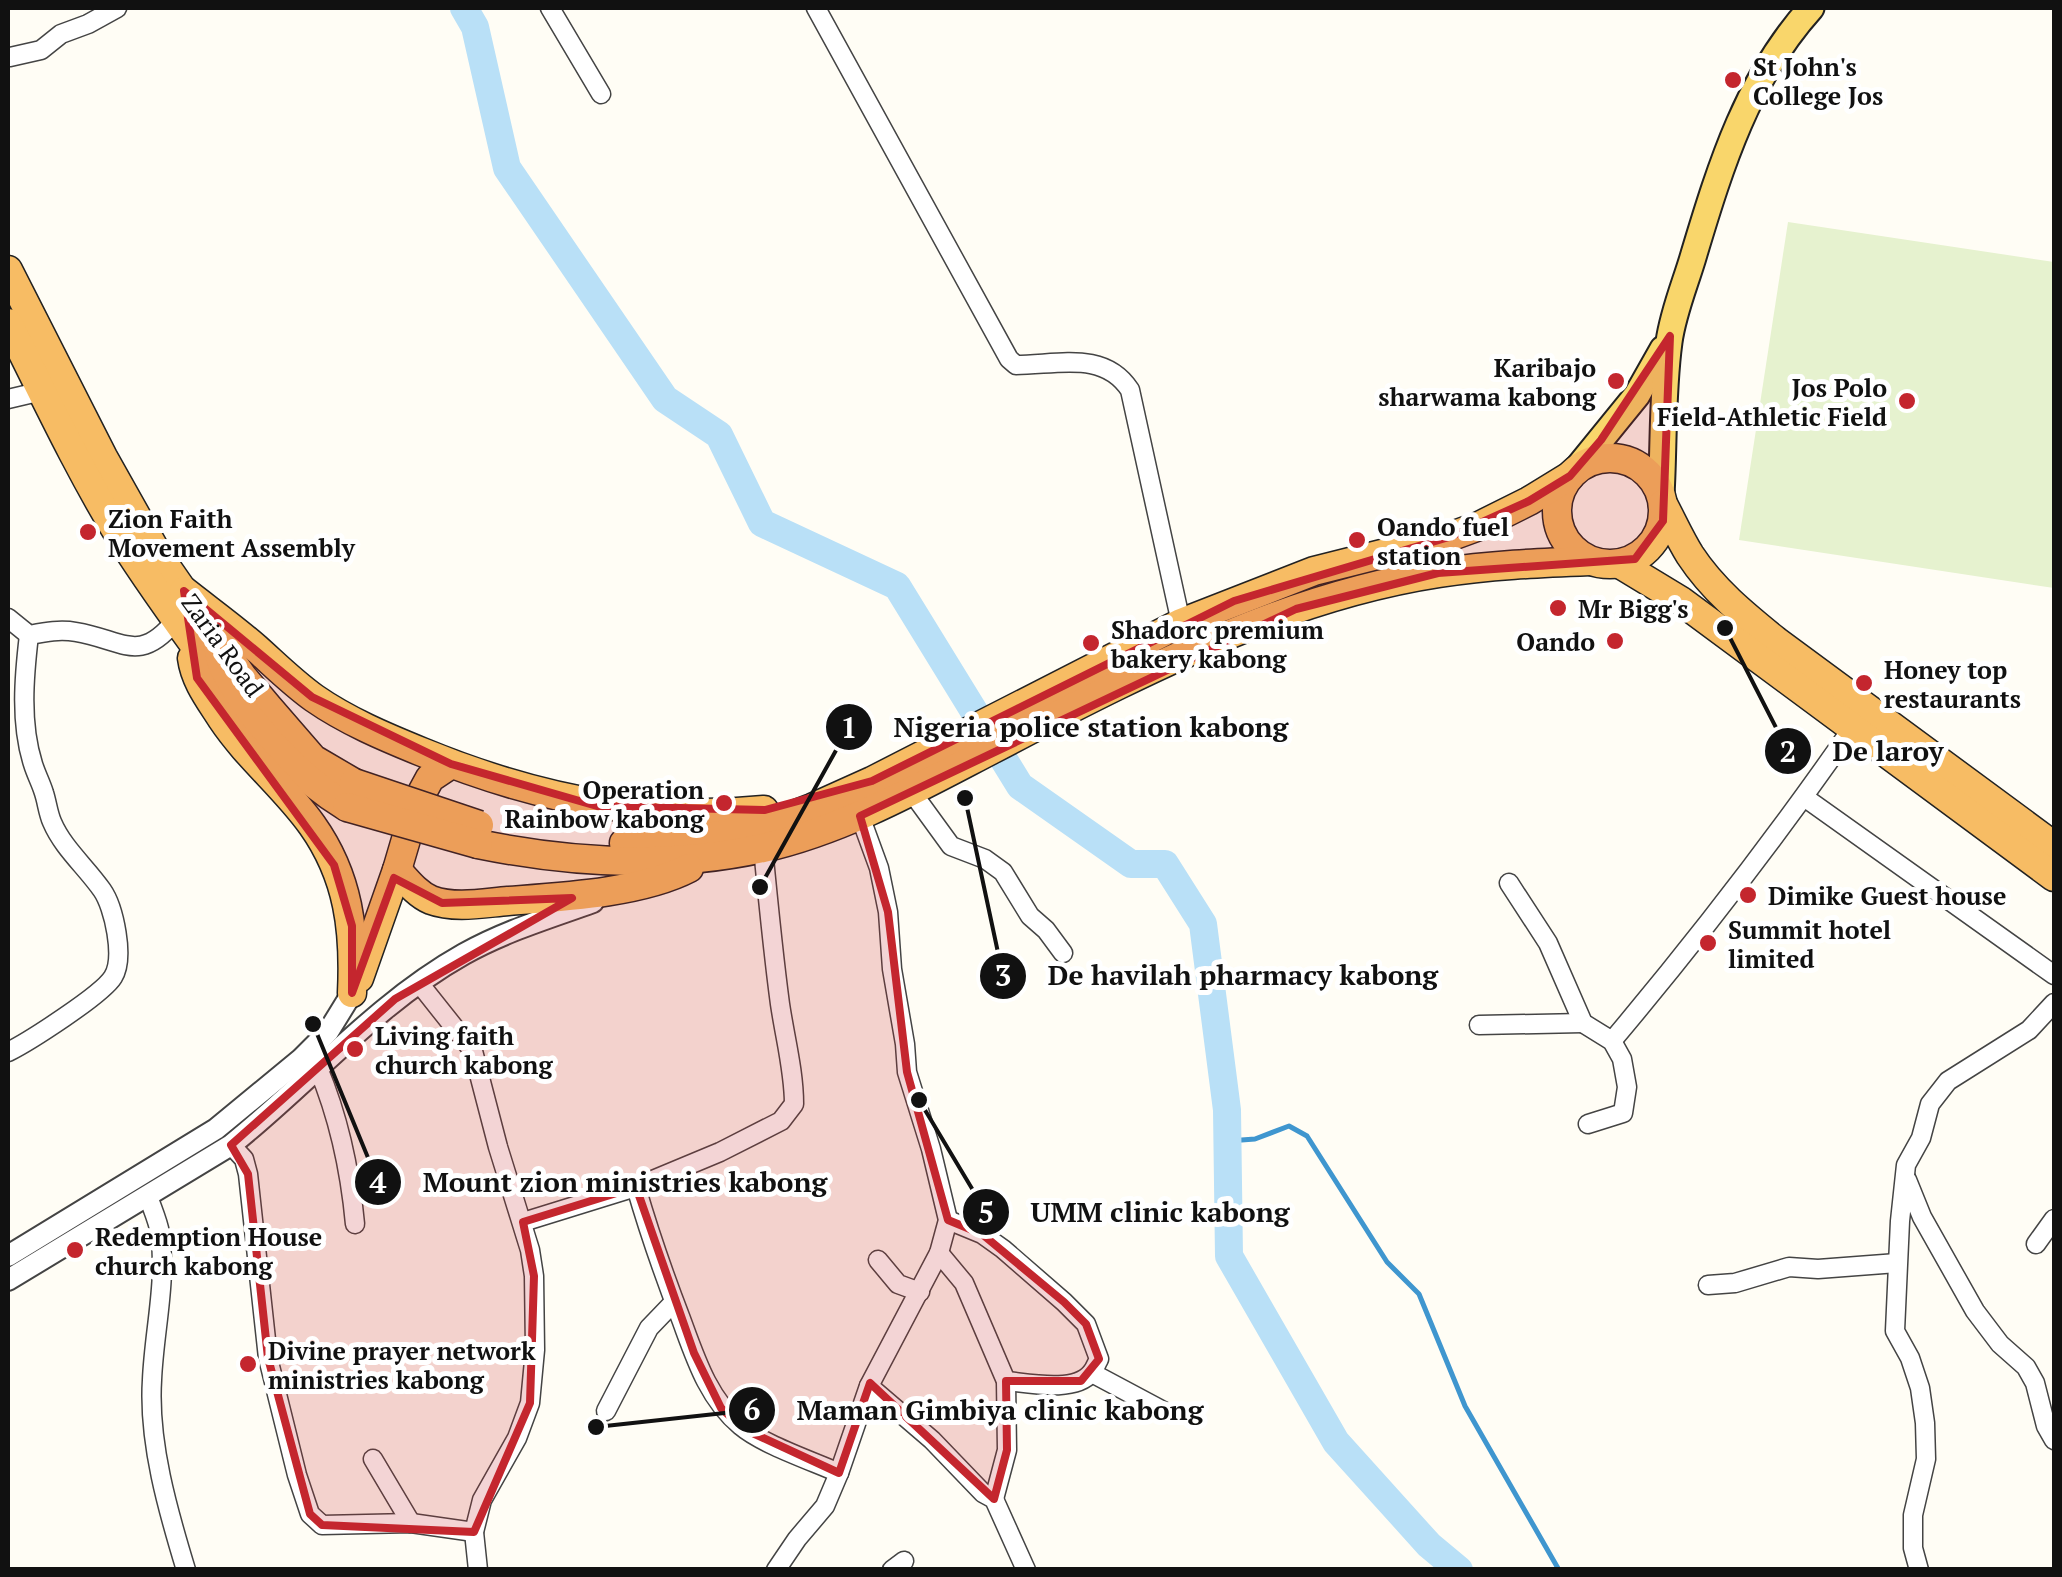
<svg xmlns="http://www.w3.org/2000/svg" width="2062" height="1577" viewBox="0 0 2062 1577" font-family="'PT Serif',serif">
<rect width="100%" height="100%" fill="#fffdf5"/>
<!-- pitch -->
<path fill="#e6f2cf" d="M 1788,222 L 2054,262 L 2054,588 L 1739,540 Z"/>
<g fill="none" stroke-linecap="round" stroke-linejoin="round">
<!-- stream -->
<path stroke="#3f96cf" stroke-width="5" d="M 1228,1141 L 1255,1139 L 1289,1126 L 1307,1136 L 1387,1262 L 1419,1294 L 1465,1406 L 1559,1570"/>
<!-- river -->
<path stroke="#b9e0f7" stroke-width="28" d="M 464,8 L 475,27 L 507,168 L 665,399 L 719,435 L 762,523 L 897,586 L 1020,786 L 1131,864 L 1165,864 L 1203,924 L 1227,1110 L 1229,1256 L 1336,1442 L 1429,1545 L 1459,1570"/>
<!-- minor casing -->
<g stroke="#444" stroke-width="21">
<g id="minor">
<path d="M 550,8 L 601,94"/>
<path d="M 816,8 L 1009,359 L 1016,365 C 1057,365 1104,350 1130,390 L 1181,623"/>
<path d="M 10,57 L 41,50 L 61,34 L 88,24 L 117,8"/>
<path d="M 8,399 L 42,391"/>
<path d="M 8,618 L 29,635 C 45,632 60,629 76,632 C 124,640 139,665 176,620"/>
<path d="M 911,791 L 951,846 L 985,859 L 1003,872 L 1030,916 L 1046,930 L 1063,953"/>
<path d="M 1804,797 L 2054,975"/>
<path d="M 1509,883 L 1548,943 L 1583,1023 L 1612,1041 L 1622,1059 L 1627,1087 L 1623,1113 L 1588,1124"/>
<path d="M 419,983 L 473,1051 L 498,1147 L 530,1250 L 534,1276 L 535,1350 L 530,1403 L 517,1438 L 482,1500 L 474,1532 L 478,1570"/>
<path d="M 1479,1025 L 1583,1023"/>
<path d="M 1612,1041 C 1697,940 1778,835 1853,727"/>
<path d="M 8,1052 C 28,1042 102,995 113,977 C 125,958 114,907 102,890 C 86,867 63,848 52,822 C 48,813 47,802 44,793 C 41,783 36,774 33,764 C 20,723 24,677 29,635"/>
<path d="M 318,1068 C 339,1118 350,1170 355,1224"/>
<path d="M 231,1145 L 244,1159 L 248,1174 L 268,1358 L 297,1475 L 310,1514 L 322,1525 L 411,1523 L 474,1532"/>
<path d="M 1907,1180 L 1922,1217 L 1975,1311 L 2000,1344 L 2026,1367 L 2035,1383 L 2046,1426 L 2054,1440"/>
<path d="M 636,1187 C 649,1232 664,1275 681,1319 C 695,1357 708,1399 741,1426 C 762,1444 812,1461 839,1473"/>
<path d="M 148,1196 C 152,1208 158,1221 160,1233 C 167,1282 154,1331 152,1380 C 148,1442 168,1511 186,1570"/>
<path d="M 948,1220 L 982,1234 L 1003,1249 L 1064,1302 L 1086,1324 L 1099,1359 C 1096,1364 1095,1369 1091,1373 C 1075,1393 1028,1383 1006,1381"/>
<path d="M 523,1222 L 636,1187 L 720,1152 L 781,1121 L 794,1104 C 794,1071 785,1038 780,1004 C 773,952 768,900 763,848"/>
<path d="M 2036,1244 L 2054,1219"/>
<path d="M 939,1253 L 964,1283 L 1006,1381 L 1007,1450 L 994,1499"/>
<path d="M 878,1260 L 898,1284 L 920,1292"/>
<path d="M 1708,1285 L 1735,1283 L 1789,1267 L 1818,1269 L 1897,1263"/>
<path d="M 1092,1373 L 1167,1413"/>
<path d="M 869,1386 L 932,1440 L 983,1493 L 994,1499 L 1026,1570"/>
<path d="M 606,1411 L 649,1328 L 674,1302"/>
<path d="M 373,1459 L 411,1523"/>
<path d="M 776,1570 L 797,1539 L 825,1506 L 839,1473 L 869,1386 L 939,1253 L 948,1220 L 931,1149 L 907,1072 L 905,1044 L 892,969 L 888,912 L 879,868 L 860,816"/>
<path d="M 892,1570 L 904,1561"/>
<path d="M 1919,1570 L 1913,1548 L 1913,1515 L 1926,1459 L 1925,1423 L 1920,1388 L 1910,1358 L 1895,1331 L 1900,1221 L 1906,1165 L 1921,1138 L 1930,1104 L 1948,1081 L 2029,1030 L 2054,1003"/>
</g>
</g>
<!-- tertiary casing -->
<g stroke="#444" stroke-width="24">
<g id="tertiary">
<path d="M 8,1256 L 216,1129 L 301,1059 L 328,1032 L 352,993"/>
<path d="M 8,1280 L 231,1145 C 310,1082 375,1004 464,954 C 505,931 549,918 593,902"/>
</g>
</g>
<!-- primary casing -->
<g stroke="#222" stroke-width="29">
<g id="primary">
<path d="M 1576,470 L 1637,395 L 1663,349"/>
<path d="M 1661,495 C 1664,444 1662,393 1669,342 C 1673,312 1686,282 1694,254 C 1721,164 1748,78 1811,8"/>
</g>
</g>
<!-- trunk casing -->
<g stroke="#222" stroke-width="31">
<g id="trunk">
<path d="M 8,270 L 103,457 L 158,555 L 242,676 L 268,707 L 313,759 L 354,783"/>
<path d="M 8,323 C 44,395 79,470 122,540 C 149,583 179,624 209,665 C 249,719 289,772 347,807"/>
<circle cx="1610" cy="511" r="53"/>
<path d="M 1663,504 C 1672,521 1680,539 1690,555 C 1713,590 1744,615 1776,641 L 2054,846"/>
<path d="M 1620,564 L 1681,601 L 2054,877"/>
<path d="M 184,591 C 208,610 233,628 256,648 C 275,665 293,683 314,698 C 347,721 385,737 422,752 C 531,797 646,822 764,810"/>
<path d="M 192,658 C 195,681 210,700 222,719 C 248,758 285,787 312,825 C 349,877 355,931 352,993"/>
<path d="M 624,843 L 688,840 L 726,834 L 786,818 L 812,808 L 872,781 L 1181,623 L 1314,571 L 1449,537 L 1479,526 L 1529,501 L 1570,476"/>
<path d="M 478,844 C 571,863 668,869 763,848 C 843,830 918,788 991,750 C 1075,706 1162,661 1250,626 C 1311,602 1374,583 1439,573 C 1489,565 1539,563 1590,561"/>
<path d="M 397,870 C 407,881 417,894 431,900 C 455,909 484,903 508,901 C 562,897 641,893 689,868"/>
<path d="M 359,978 L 397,870 L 417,802 L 430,778 L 451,764"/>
</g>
</g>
<!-- minor -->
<use href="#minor" stroke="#fff" stroke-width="18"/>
<!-- tertiary -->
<use href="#tertiary" stroke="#fff" stroke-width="20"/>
<!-- primary -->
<use href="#primary" stroke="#f9d66b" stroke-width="25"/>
<!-- trunk -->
<use href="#trunk" stroke="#f7bc64" stroke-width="28"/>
<!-- trunk-bridge casing -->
<g stroke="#222" stroke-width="31" stroke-linecap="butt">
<g id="trunk-bridge">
<path d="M 354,783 L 479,825"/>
<path d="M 347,807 L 478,844"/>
</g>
</g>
<!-- trunk-bridge -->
<use href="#trunk-bridge" stroke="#f7bc64" stroke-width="28"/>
</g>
<!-- marked area -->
<path fill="#c4262e" fill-opacity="0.2" stroke="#c4262e" stroke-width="8" stroke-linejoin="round" d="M 1670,336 L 1663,521 L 1635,559 L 1438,573 L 1296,609 L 860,816 L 888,912 L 907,1072 L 948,1220 L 982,1234 L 1064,1302 L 1086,1324 L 1099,1359 L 1081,1381 L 1006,1381 L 1007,1450 L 994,1499 L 870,1383 L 839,1473 L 744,1429 L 721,1408 L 694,1353 L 636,1187 L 523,1222 L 534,1276 L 530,1403 L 474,1532 L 322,1525 L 310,1514 L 268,1358 L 248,1174 L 231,1145 L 395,999 L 572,898 L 442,903 L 394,878 L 352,993 L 352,926 L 334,865 L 197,678 L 184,591 L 312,697 L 451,764 L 597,806 L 765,810 L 872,781 L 1234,601 L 1449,537 L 1529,501 L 1570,476 L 1601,440 Z"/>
<!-- markers -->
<g fill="#c4262e" stroke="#fff" stroke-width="4">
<circle cx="1733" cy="80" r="10"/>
<circle cx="1616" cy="381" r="10"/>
<circle cx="1907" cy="401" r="10"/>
<circle cx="88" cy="532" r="10"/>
<circle cx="1357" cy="540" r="10"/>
<circle cx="1558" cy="608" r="10"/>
<circle cx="1615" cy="641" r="10"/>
<circle cx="1091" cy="643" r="10"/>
<circle cx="1864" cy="683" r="10"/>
<circle cx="724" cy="803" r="10"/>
<circle cx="1748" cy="895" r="10"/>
<circle cx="1708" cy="943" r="10"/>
<circle cx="355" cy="1049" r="10"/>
<circle cx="75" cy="1250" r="10"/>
<circle cx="248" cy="1364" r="10"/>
</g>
<g text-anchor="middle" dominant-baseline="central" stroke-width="10" stroke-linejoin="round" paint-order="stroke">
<!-- poi labels -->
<g font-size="25" font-weight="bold" fill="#111" stroke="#fff" text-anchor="start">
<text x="1753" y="66">St John's<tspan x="1753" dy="29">College Jos</tspan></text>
<text x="1596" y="367" text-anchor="end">Karibajo<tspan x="1596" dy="29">sharwama kabong</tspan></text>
<text x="1887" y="387" text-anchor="end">Jos Polo<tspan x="1887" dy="29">Field-Athletic Field</tspan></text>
<text x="108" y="518">Zion Faith<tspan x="108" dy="29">Movement Assembly</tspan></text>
<text x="1377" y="526">Oando fuel<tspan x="1377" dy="29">station</tspan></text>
<text x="1578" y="608">Mr Bigg's</text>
<text x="1111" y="629">Shadorc premium<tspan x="1111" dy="29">bakery kabong</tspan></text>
<text x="1595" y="641" text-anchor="end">Oando</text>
<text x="1884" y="669">Honey top<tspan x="1884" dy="29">restaurants</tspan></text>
<text x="704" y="789" text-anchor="end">Operation<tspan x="704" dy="29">Rainbow kabong</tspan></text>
<text x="1768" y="895">Dimike Guest house</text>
<text x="1728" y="929">Summit hotel<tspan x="1728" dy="29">limited</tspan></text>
<text x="375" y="1035">Living faith<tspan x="375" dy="29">church kabong</tspan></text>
<text x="95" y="1236">Redemption House<tspan x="95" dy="29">church kabong</tspan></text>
<text x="268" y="1350">Divine prayer network<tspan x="268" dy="29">ministries kabong</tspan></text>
</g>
<!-- street labels -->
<g font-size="25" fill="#111" stroke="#fff">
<text transform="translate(223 645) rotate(54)">Zaria Road</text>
</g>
</g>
<!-- callouts -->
<path fill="none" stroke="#111" stroke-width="4" d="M760 887L849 727M1725 628L1788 751M965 798L1003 976M313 1024L378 1182M919 1100L986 1212M596 1427L752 1410"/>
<g fill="#111" stroke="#fff" stroke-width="4">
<circle cx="760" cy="887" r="10"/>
<circle cx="1725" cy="628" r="10"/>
<circle cx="965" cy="798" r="10"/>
<circle cx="313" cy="1024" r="10"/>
<circle cx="919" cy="1100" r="10"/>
<circle cx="596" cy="1427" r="10"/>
<circle cx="849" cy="727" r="25"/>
<circle cx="1788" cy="751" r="25"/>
<circle cx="1003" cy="976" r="25"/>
<circle cx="378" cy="1182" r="25"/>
<circle cx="986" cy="1212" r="25"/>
<circle cx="752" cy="1410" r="25"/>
</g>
<g font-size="30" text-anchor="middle" font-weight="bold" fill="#fff">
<text x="849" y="738">1</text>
<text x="1788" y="762">2</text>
<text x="1003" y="986">3</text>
<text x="378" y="1193">4</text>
<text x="986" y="1223">5</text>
<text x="752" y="1420">6</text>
</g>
<g font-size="28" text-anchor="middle" font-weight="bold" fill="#111" stroke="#fff" stroke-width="10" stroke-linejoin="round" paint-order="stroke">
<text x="1091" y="737">Nigeria police station kabong</text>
<text x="1888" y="761">De laroy</text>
<text x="1243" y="985">De havilah pharmacy kabong</text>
<text x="625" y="1192">Mount zion ministries kabong</text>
<text x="1160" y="1222">UMM clinic kabong</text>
<text x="1000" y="1420">Maman Gimbiya clinic kabong</text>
</g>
<!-- border -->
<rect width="2062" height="1577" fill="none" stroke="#111111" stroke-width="20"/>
</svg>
